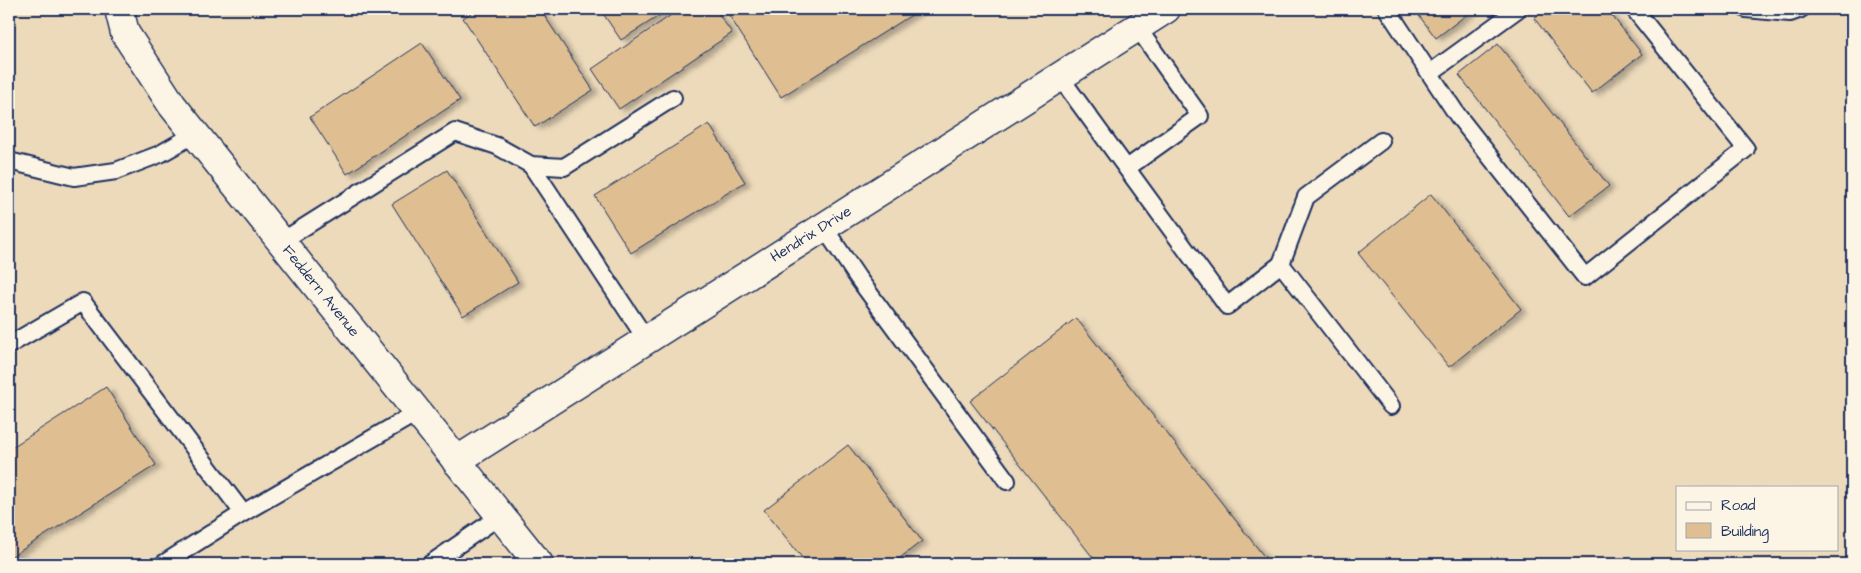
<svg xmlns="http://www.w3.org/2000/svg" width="1861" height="573" viewBox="0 0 1861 573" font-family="'Architects Daughter',sans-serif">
<defs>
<filter id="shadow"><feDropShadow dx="5.5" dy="3" stdDeviation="2.5" flood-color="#0004"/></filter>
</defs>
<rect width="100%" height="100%" fill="#f3e5cc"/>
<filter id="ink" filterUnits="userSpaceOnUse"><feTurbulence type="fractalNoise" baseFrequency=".02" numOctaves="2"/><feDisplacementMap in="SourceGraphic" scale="10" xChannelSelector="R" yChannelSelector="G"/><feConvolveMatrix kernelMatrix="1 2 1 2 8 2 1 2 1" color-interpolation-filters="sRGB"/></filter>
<g filter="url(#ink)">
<!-- built -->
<path fill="#eddabb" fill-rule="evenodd" d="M 9,9 L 1852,9 L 1852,564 L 9,564 ZM 1677,487 L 1837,487 L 1837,549 L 1677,549 Z"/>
<!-- building -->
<g fill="#dfbf92" stroke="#1b2f5e" filter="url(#shadow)">
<path d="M 477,9 L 540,9 L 593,90 L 535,127 L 463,18 Z"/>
<path d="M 600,9 L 670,9 L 621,40 Z"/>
<path d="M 680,9 L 715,9 L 732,33 L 619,109 L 592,69 Z"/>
<path d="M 725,9 L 921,9 L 781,97 Z"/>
<path d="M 1414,9 L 1474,9 L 1436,38 Z"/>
<path d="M 1546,9 L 1607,9 L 1642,54 L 1592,93 L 1534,18 Z"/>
<path d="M 422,43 L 460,100 L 347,174 L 310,117 Z"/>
<path d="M 1498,44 L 1609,186 L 1569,216 L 1459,75 Z"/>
<path d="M 709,124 L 745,182 L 631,253 L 595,196 Z"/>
<path d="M 447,170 L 518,282 L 463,316 L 392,204 Z"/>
<path d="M 1431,194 L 1521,309 L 1449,367 L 1358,253 Z"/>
<path d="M 1076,318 L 1270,564 L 1098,564 L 970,401 Z"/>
<path d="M 106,387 L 156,465 L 9,558 L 9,449 Z"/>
<path d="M 848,445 L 922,541 L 892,564 L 807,564 L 764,510 Z"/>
</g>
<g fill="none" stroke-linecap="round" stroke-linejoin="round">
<!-- lane casing -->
<g stroke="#1b2f5e" stroke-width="20">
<g id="lane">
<path d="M 1387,9 L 1458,116 L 1585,277 L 1746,149 L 1634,9"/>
<path d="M 1746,9 L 1790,13 L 1801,9"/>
<path d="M 1430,73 L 1518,9"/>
<path d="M 1060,77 L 1227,306 L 1281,264 L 1391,406"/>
<path d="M 9,161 L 74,177 L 116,171 L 160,154 L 195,134"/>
<path d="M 531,165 L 646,339"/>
<path d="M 1127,168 L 1200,116 L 1137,27"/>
<path d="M 823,226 L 858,278 L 1007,481"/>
<path d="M 282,241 L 455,132 L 497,146 L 531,165 L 564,167 L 673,98"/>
<path d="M 1281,264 L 1306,197 L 1381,141"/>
<path d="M 9,345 L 83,302 L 243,513"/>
<path d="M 163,564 L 243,513 L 418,412"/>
<path d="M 430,564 L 500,516"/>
</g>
</g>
<!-- street casing -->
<g stroke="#1b2f5e" stroke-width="31">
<g id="street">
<path d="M 119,9 L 125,33 L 172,105 L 539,564"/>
<path d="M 456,461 L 1166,9"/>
</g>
</g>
<!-- lane -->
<use href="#lane" stroke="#fcf5e5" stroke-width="16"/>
<!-- street -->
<use href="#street" stroke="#fcf5e5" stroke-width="28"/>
</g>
</g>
<g text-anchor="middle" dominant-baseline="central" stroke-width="4" stroke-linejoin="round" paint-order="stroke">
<!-- street labels -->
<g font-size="15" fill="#1b2f5e" stroke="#fcf5e5">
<text transform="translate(811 234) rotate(-32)">Hendrix Drive</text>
<text transform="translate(321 291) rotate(51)">Feddern Avenue</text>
</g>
</g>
<!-- margin -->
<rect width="1861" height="573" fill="none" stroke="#fcf5e5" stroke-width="30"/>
<rect x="15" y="15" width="1831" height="543" fill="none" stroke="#1b2f5e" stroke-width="2" filter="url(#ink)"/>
<!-- legend -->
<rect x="1676" y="486" width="162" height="65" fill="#fcf5e5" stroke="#a2a6af"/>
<rect x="1686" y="502" width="25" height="8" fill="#fcf5e5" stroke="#a2a6af"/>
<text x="1721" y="510" font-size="15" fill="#1b2f5e">Road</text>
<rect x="1686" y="523" width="25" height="15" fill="#dfbf92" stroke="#a2a6af"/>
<text x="1721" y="536" font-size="15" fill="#1b2f5e">Building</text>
</svg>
